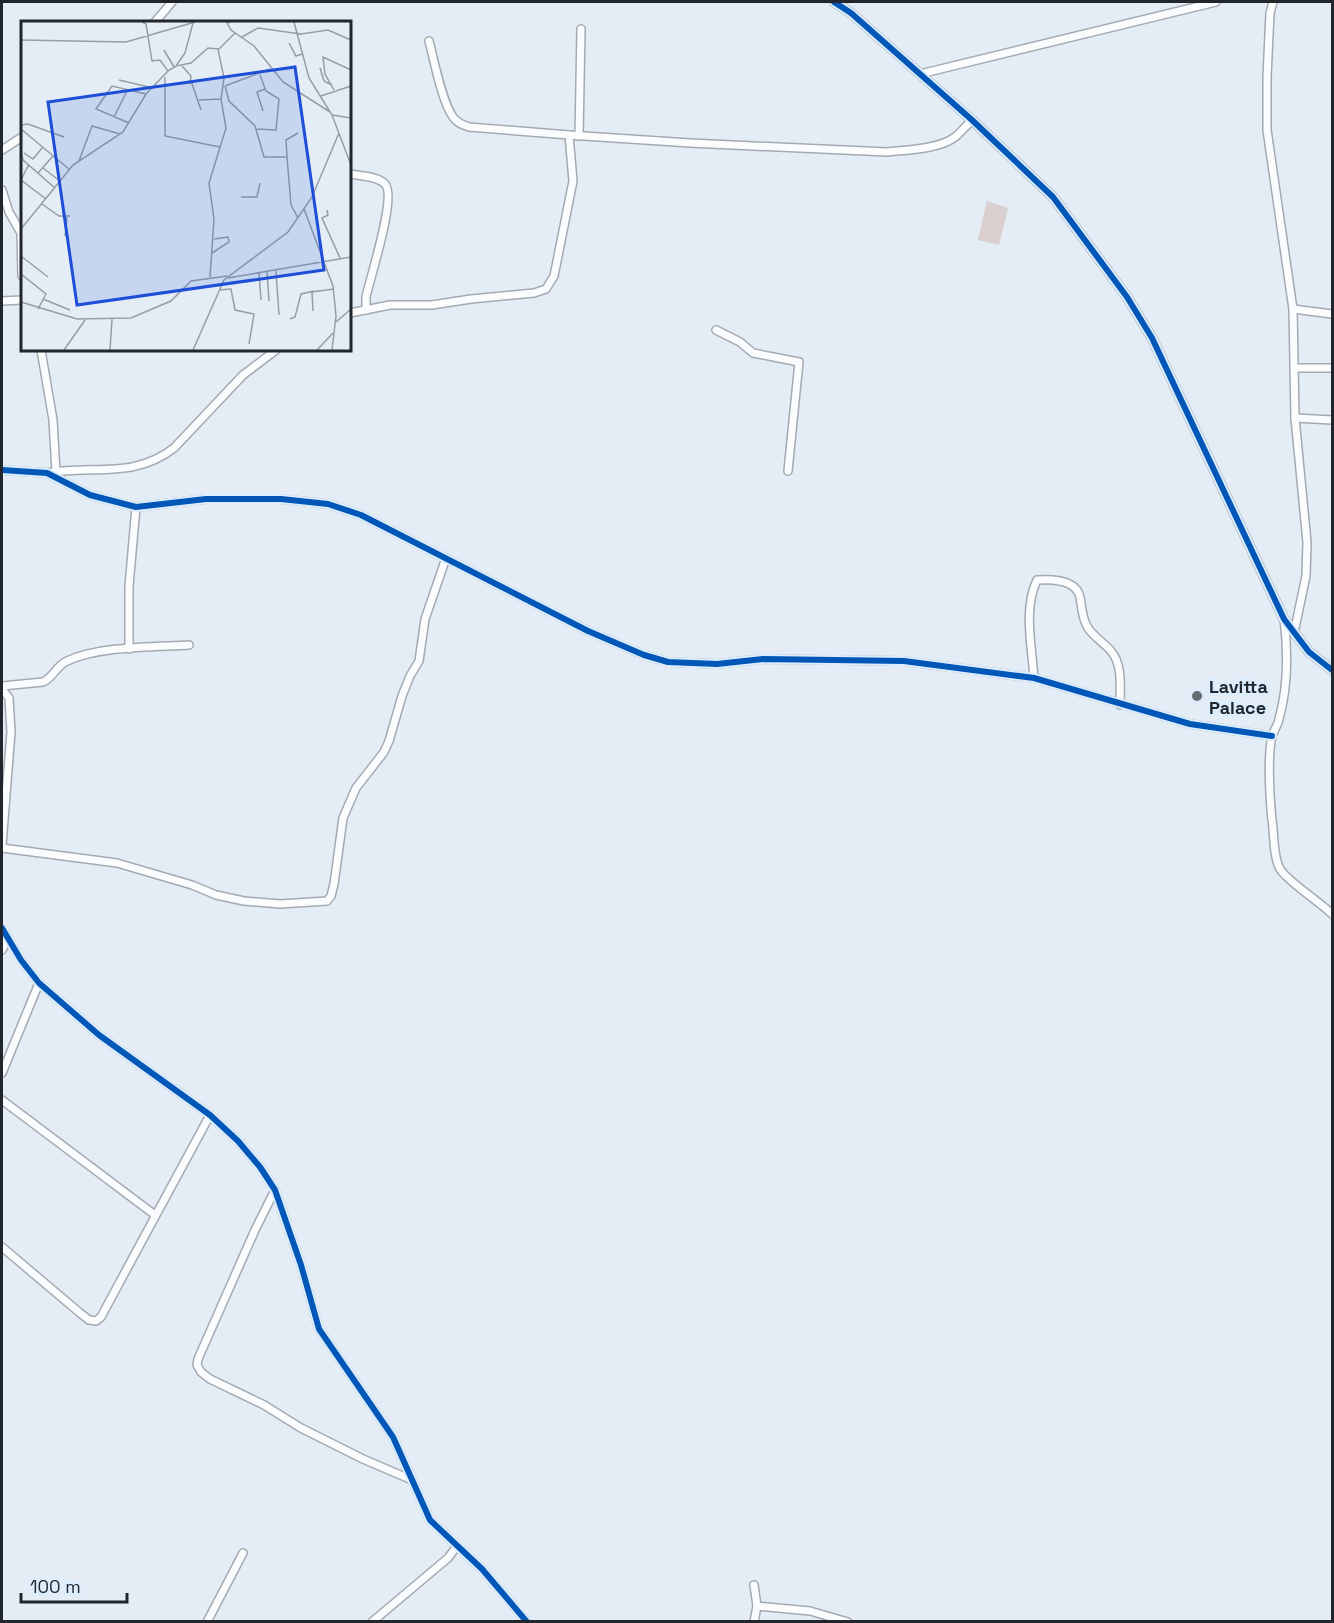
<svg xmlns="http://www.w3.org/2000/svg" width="1334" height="1623" viewBox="0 0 1334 1623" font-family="'Space Grotesk',sans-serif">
<rect width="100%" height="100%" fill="#e4edf5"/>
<!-- green -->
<path fill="#d8cfce" d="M 987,201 L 1008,208 L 999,245 L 978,240 Z"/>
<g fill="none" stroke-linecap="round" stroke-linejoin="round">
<!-- minor casing -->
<g stroke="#a4aab1" stroke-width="10">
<g id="minor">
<path d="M 1273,2 L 1270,13 L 1267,77 L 1267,130 L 1293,309 L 1295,418 L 1307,542 L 1306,576 L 1294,633"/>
<path d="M 155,22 L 172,2"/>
<path d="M 920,74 L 1216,2"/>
<path d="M 569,135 L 690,143 L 887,152 C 906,150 940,149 955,137 C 961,132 966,126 972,120"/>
<path d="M 579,136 L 581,29"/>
<path d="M 2,150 L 22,137"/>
<path d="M 350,174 C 360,176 378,176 385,184 C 397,196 370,278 366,297 L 366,310"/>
<path d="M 2,190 L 9,212 L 21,233 L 22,276"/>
<path d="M 2,301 L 22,300"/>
<path d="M 1293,309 L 1332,314"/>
<path d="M 350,313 L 390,305 L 432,305 L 471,299 L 534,293 L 546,289 L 554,276 L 573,181 L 569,135 L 469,127 C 463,125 457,123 453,117 C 442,102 434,60 429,41"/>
<path d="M 716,330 L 740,342 L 753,353 L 799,362 L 788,471"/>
<path d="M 41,350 L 53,420 L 56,472"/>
<path d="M 1295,368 L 1332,368"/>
<path d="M 1295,418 L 1332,420"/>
<path d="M 2,470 L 47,473 L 90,495 L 136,507 L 206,499 L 281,499 L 328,504 L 361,515 L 588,631 L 644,655 L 668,662 L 717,664 L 763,659 L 904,661 L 1034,678 L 1190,724 L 1272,736"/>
<path d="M 47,473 C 94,465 134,479 174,448 L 243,375 L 276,350"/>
<path d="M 1284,619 C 1288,651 1288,687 1279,719 C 1278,725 1274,730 1272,736 C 1267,758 1270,805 1273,828 C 1274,841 1274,858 1280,869 C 1287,881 1320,902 1332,914"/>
<path d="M 129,649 L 129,586 L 136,507"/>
<path d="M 1034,678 C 1032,647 1023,609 1037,580 C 1052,579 1076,579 1080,597 C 1082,608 1082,619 1088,628 C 1094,637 1104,643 1111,651 C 1123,665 1120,688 1120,705"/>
<path d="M 2,686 L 43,682 C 53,678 56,666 67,661 C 99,646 153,647 189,645"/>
<path d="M 2,689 L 9,698 L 11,732 L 2,845"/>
<path d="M 2,848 L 117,863 L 192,885 L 216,895 L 244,901 L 280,904 L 327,901 L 331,896 L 334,884 L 343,818 L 356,788 L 384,752 L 389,741 L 402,696 L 410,676 L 419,661 L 425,619 L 446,558"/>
<path d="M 2,928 L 21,960 L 39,983 L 99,1035 L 210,1115 L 238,1141 L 260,1167 L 275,1190 L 301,1265 L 319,1329 L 393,1437 L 430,1520 L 482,1569 L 527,1622"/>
<path d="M 2,950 L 8,939"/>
<path d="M 2,1073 L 39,983"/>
<path d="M 2,1100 L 155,1215"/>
<path d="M 275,1190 L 255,1230 L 198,1359 L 197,1365 L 201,1372 L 210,1379 L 264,1405 L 301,1428 L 363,1459 L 412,1480"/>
<path d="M 2,1247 L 80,1313 L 89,1320 L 96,1321 L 101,1317 L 116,1289 L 210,1115"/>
<path d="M 757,1606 L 810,1611 L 848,1622"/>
<path d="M 207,1622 L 243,1553"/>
<path d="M 372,1622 L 448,1558 L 457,1546"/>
<path d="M 754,1622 L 757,1606 L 754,1585"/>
</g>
</g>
<!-- tertiary casing -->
<g stroke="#a4aab1" stroke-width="11">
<path id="tertiary" d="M 834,2 L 851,13 L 972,120 L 1053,197 L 1127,297 L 1152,338 L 1284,619 L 1309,652 L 1332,670"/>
</g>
<!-- minor -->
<use href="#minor" stroke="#fbfcfe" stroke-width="7"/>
<!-- tertiary -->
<use href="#tertiary" stroke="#fbfcfe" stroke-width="8"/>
<!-- cycleway casing -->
<g stroke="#dcedfd" stroke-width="10">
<g id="cycleway">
<path d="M 834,2 L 851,13 L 972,120 L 1053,197 L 1127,297 L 1152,338 L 1284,619 L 1309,652 L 1332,670"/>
<path d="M 2,470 L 47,473 L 90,495 L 136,507 L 206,499 L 281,499 L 328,504 L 361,515 L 588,631 L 644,655 L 668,662 L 717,664 L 763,659 L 904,661 L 1034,678 L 1190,724 L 1272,736"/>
<path d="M 2,928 L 21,960 L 39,983 L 99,1035 L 210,1115 L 238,1141 L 260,1167 L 275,1190 L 301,1265 L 319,1329 L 393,1437 L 430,1520 L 482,1569 L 527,1622"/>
</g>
</g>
<!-- cycleway -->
<use href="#cycleway" stroke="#0057b8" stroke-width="6"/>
</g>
<!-- markers -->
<circle fill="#656c72" stroke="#dcedfd" stroke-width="2" cx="1197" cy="696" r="6"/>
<g text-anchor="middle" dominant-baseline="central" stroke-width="6" stroke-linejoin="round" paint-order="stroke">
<!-- poi labels -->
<g font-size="18" font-weight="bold" fill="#20262c" stroke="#dcedfd" text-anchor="start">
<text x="1209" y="686">Lavitta<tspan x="1209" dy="21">Palace</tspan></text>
</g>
</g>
<!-- overview -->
<g transform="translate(21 21)">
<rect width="330" height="330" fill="#e4edf5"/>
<path fill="none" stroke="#969da5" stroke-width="1.5" d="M 121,1 L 125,3 L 131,40 L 139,39 L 147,50 L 155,45M 209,1 L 206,2 L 210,9 L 233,25 L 262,61 L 309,91M 273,1 L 288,57 L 311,94 L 330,144M 172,2 L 164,32 L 155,45 L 170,42 L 187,27 L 198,28 L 214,12M 221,16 L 237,7 L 280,13 L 307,9 L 330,19M 0,19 L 105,21 L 174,1M 268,22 L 275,35 L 281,33M 143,29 L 153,46M 299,47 L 303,60 L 311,64M 144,56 L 144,115 L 199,126M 98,59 L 132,67M 170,60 L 180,89M 145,64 L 169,62 L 170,55 L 161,45M 204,65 L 208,80 L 234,105 L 243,136 L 266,136 L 265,119 L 277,112M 204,65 L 249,48M 313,69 L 304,53 L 302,36 L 330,49M 300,75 L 330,65M 178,79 L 200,78M 242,90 L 236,71 L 244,68M 311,94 L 330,97M 93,96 L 107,68M 108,102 L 75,88 L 91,65 L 125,73M 0,104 L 7,103 L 43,116M 0,108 L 49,149M 235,108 L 255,109 L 258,78 L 245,70 L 239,54M 0,130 L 2,139 L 34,167M 3,132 L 12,138 L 21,127M 266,136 L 270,184 L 277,197M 58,140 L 71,105 L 99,113M 8,143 L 0,159 L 25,178M 22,147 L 39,160M 17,152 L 32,135M 220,176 L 236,176 L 239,162M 21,183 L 38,195 L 49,195M 283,188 L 312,265 L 315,295 L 311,329M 306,189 L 307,194 L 301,197 L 319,237M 0,208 L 52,144 L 102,111 L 125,73 L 147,50M 44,215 L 46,196M 191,232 L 208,221 L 207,216 L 193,218M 0,235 L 27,256M 255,250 L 258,294M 246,251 L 248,280M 238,252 L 240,279M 0,253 L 25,273 L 17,288M 189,256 L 193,198 L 188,162 L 205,107 L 200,78 L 203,57 L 197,28M 207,257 L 330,236M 198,269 L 210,268 L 214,289 L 233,293 L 228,323M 22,278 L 49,289M 0,281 L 56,298 L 110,297 L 150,280 L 170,260 L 206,255M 292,290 L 291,271 L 313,268M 269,298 L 274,296 L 280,273 L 293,270M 315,301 L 330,288M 43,329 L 64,299M 89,329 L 91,298M 172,329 L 203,259 L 267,211 L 291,176 L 318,112M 296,329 L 312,312"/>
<path fill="#1d4ed8" fill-opacity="0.15" stroke="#1d4ed8" stroke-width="3" d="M 274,46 L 303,249 L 56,284 L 27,81 Z"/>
<rect width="330" height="330" fill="none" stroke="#20262c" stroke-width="3"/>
</g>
<!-- border -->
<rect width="1334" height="1623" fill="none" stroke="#20262c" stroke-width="6"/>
<!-- scale -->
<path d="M21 1593v9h106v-9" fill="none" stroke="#20262c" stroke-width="3"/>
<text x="30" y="1593" font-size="18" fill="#20262c" stroke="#dcedfd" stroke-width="4.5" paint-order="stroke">100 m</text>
</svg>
